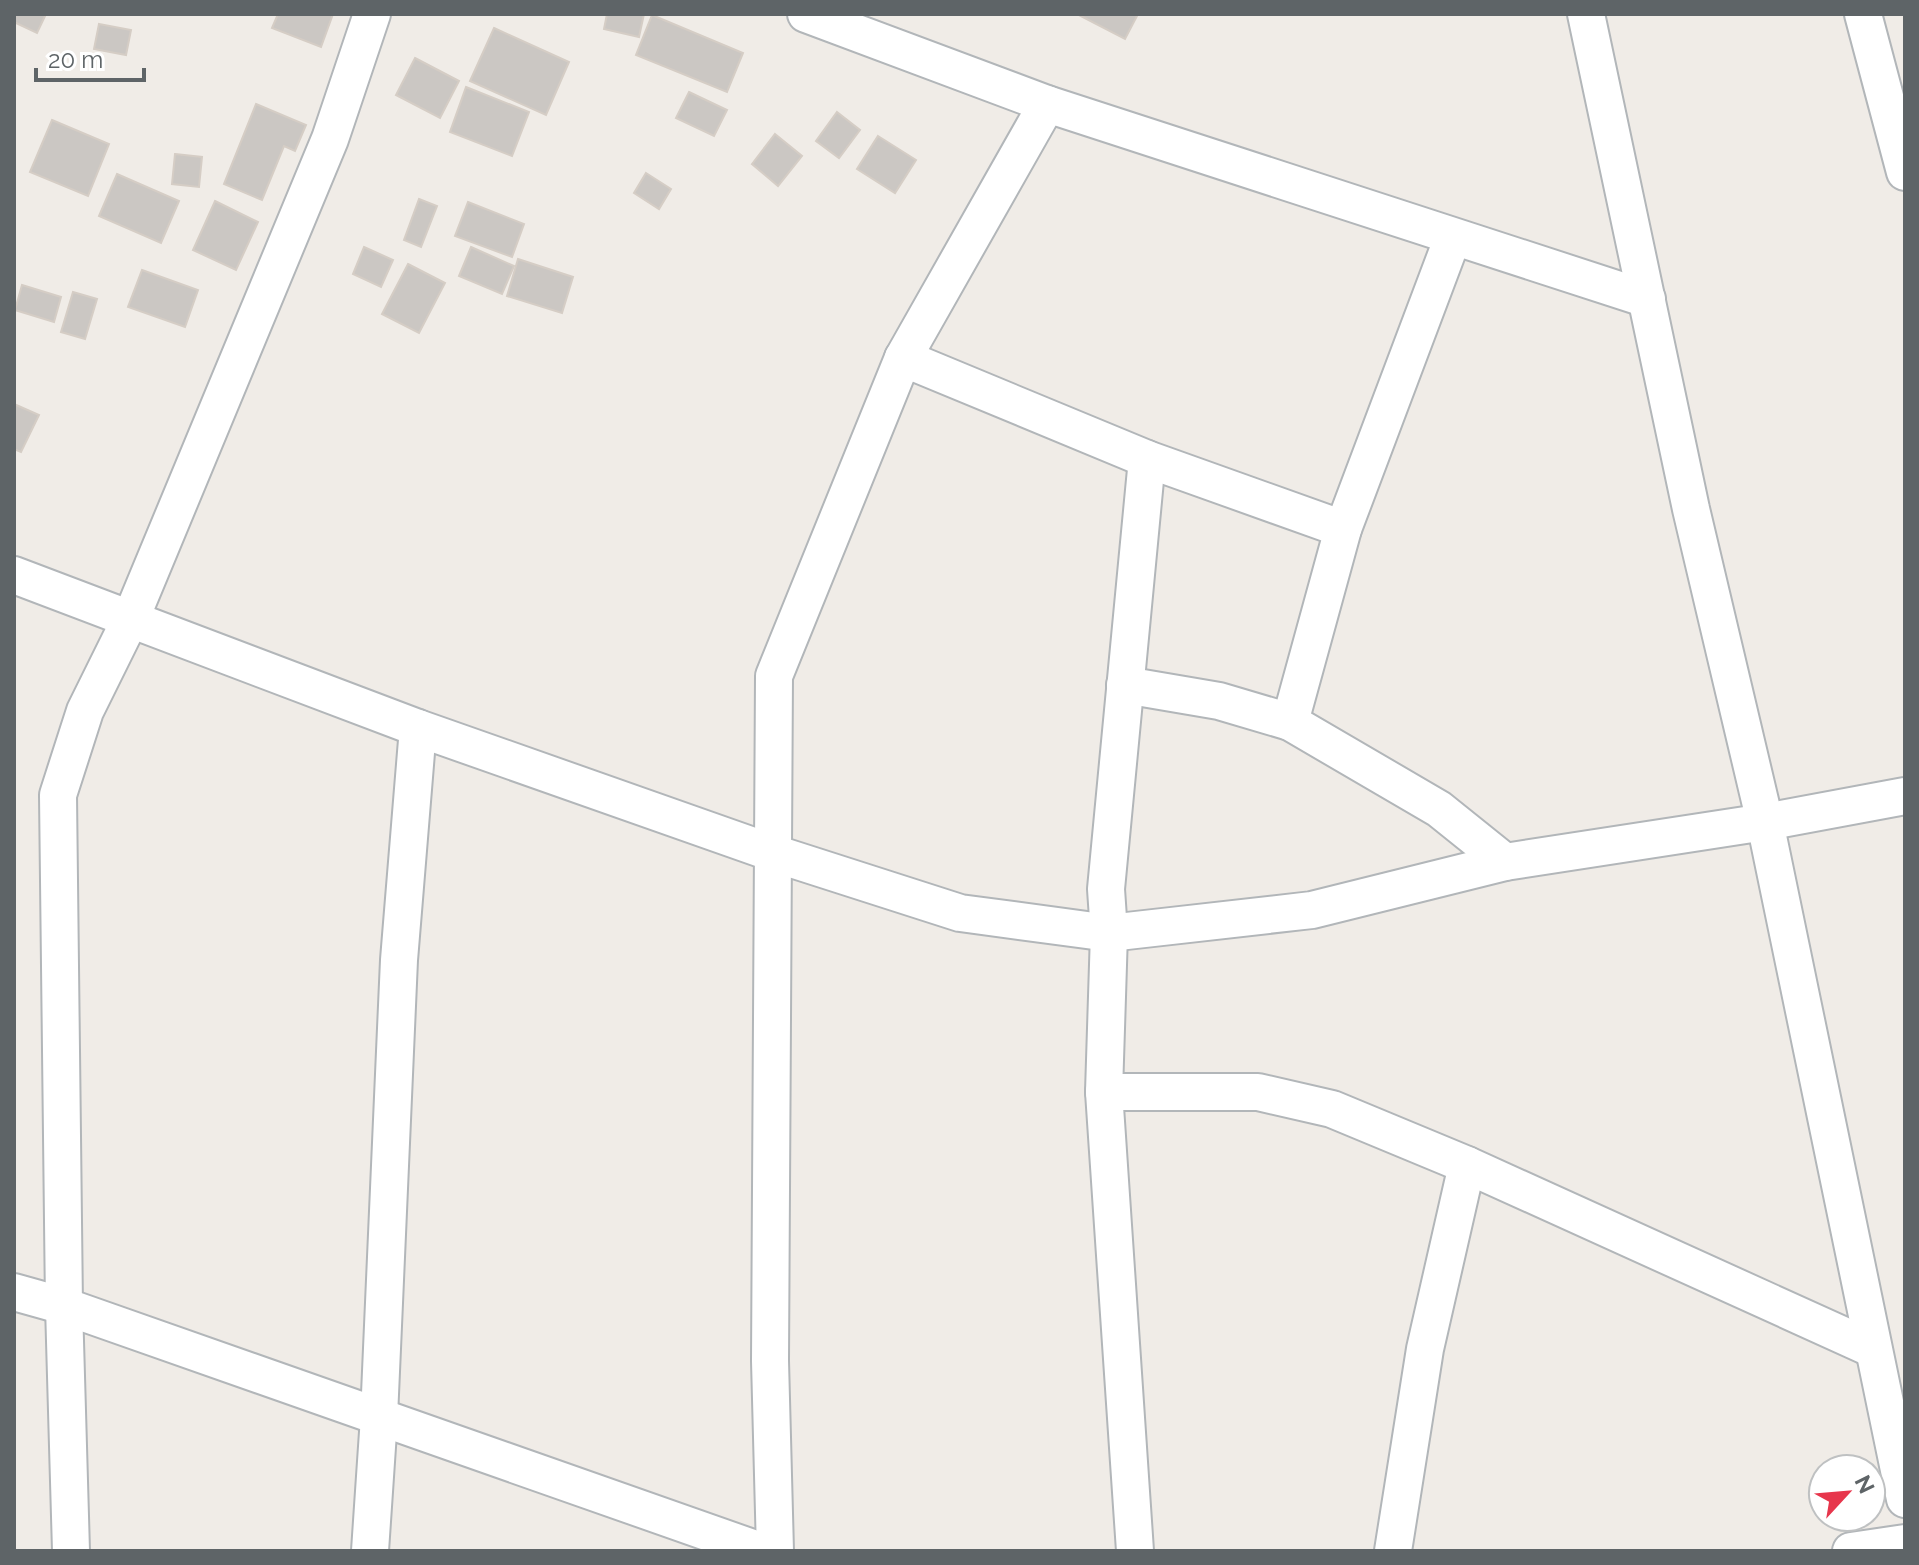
<svg xmlns="http://www.w3.org/2000/svg" width="1919" height="1565" viewBox="0 0 1919 1565" font-family="Raleway,sans-serif">
<rect width="100%" height="100%" fill="#f0ece7"/>
<!-- building -->
<g fill="#cbc7c3" stroke="#d5cdc5" stroke-width="2">
<path d="M 14,14 L 46,14 L 37,33 L 14,22 Z"/>
<path d="M 278,14 L 333,14 L 321,47 L 272,28 Z"/>
<path d="M 607,14 L 644,14 L 639,37 L 604,29 Z"/>
<path d="M 1077,14 L 1138,14 L 1125,39 Z"/>
<path d="M 652,15 L 743,53 L 727,92 L 636,55 Z"/>
<path d="M 99,24 L 131,30 L 126,55 L 94,49 Z"/>
<path d="M 494,28 L 569,62 L 546,115 L 470,81 Z"/>
<path d="M 415,58 L 459,81 L 440,118 L 396,95 Z"/>
<path d="M 466,87 L 529,112 L 512,156 L 450,132 Z"/>
<path d="M 689,92 L 727,110 L 714,136 L 676,118 Z"/>
<path d="M 256,104 L 306,125 L 295,151 L 284,146 L 262,200 L 224,184 Z"/>
<path d="M 837,112 L 860,130 L 839,158 L 816,141 Z"/>
<path d="M 52,120 L 109,144 L 88,196 L 30,172 Z"/>
<path d="M 775,134 L 802,156 L 778,186 L 752,164 Z"/>
<path d="M 878,136 L 916,160 L 895,193 L 857,169 Z"/>
<path d="M 175,154 L 202,157 L 199,187 L 172,184 Z"/>
<path d="M 646,173 L 671,189 L 659,209 L 634,193 Z"/>
<path d="M 117,174 L 179,201 L 161,243 L 99,216 Z"/>
<path d="M 419,199 L 437,206 L 421,247 L 404,240 Z"/>
<path d="M 215,201 L 258,222 L 236,270 L 193,250 Z"/>
<path d="M 468,202 L 524,224 L 512,257 L 455,236 Z"/>
<path d="M 364,247 L 393,260 L 381,287 L 353,274 Z"/>
<path d="M 471,247 L 514,266 L 502,294 L 459,276 Z"/>
<path d="M 518,259 L 573,277 L 562,313 L 507,296 Z"/>
<path d="M 408,264 L 445,283 L 419,333 L 382,314 Z"/>
<path d="M 142,270 L 198,290 L 185,327 L 128,307 Z"/>
<path d="M 22,285 L 61,297 L 54,322 L 15,310 Z"/>
<path d="M 73,292 L 97,299 L 85,339 L 61,332 Z"/>
<path d="M 14,404 L 39,415 L 21,452 L 14,449 Z"/>
</g>
<g fill="none" stroke-linecap="round" stroke-linejoin="round">
<!-- minor casing -->
<g stroke="#b2b6b9" stroke-width="40">
<g id="minor">
<path d="M 806,14 L 1047,104 L 1647,299"/>
<path d="M 1586,14 L 1691,509 L 1765,822 L 1905,1499"/>
<path d="M 1863,14 L 1905,172"/>
<path d="M 903,358 L 1147,459 L 1343,529"/>
<path d="M 14,575 L 418,728 L 773,853 L 960,913 L 1109,933 L 1312,910 L 1505,862 L 1765,822 L 1905,796"/>
<path d="M 1125,685 L 1219,701 L 1290,722 L 1439,809 L 1505,862"/>
<path d="M 1290,722 L 1343,529 L 1453,237"/>
<path d="M 1104,1092 L 1258,1092 L 1332,1109 L 1467,1165 L 1873,1349"/>
<path d="M 14,1292 L 64,1306 L 761,1551"/>
<path d="M 71,1551 L 64,1306 L 58,795 L 85,711 L 131,618 L 330,139 L 372,14"/>
<path d="M 370,1551 L 379,1417 L 399,960 L 418,728"/>
<path d="M 775,1551 L 770,1361 L 774,676 L 903,358 L 1047,104"/>
<path d="M 1135,1551 L 1104,1092 L 1109,933 L 1106,889 L 1147,459"/>
<path d="M 1393,1551 L 1425,1349 L 1467,1165"/>
<path d="M 1851,1551 L 1905,1543"/>
</g>
</g>
<!-- minor -->
<use href="#minor" stroke="#fff" stroke-width="36"/>
</g>
<!-- border -->
<rect width="1919" height="1565" fill="none" stroke="#5e6467" stroke-width="32"/>
<!-- north arrow -->
<g transform="translate(1847 1493) rotate(64)"><circle r="38" fill="#ffffff" stroke="#bfc1c2" stroke-width="2"/>
<path d="M0-6L14 30L0 20L-14 30Z" fill="#e7364c"/>
<text y="-12" font-size="22" font-weight="bold" text-anchor="middle" fill="#5e6467">N</text>
</g>
<!-- scale -->
<path d="M36 68v12h108v-12" fill="none" stroke="#5e6467" stroke-width="4"/>
<text x="48" y="68" font-size="24" fill="#5e6467" stroke="#ffffff" stroke-width="6" paint-order="stroke">20 m</text>
</svg>
